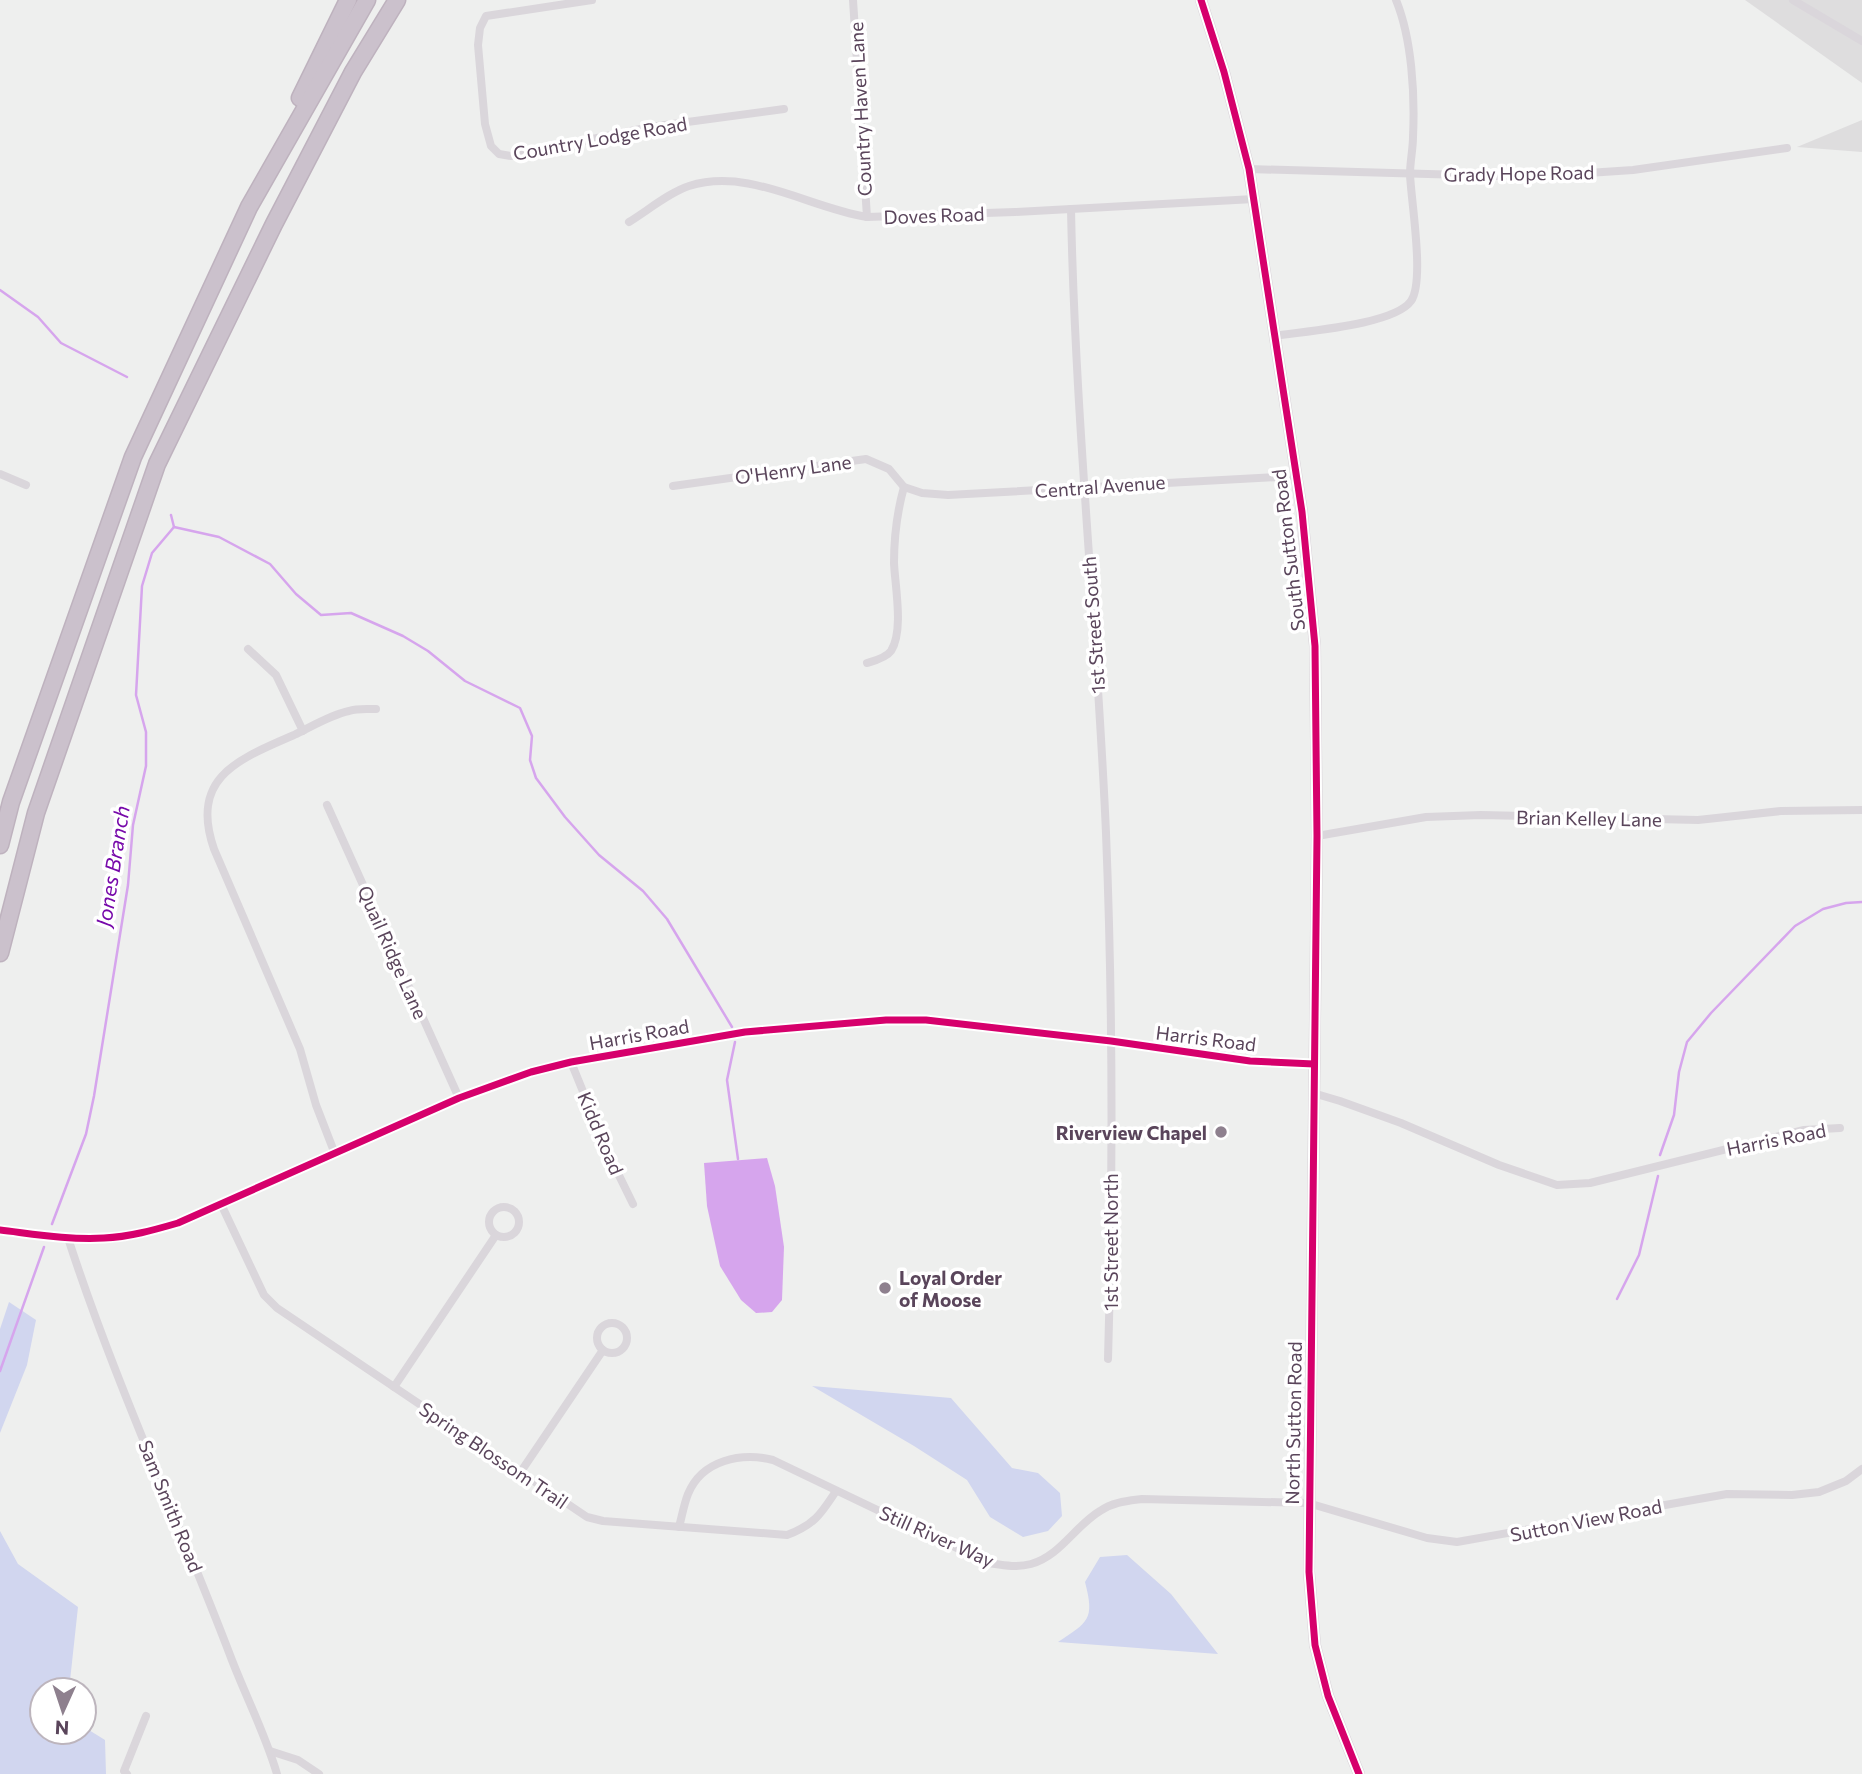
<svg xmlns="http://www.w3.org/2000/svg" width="1862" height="1774" viewBox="0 0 1862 1774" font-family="Commissioner,sans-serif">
<rect width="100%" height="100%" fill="#eeefee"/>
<!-- education -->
<g fill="#deddde">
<path d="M 1745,0 L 1862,0 L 1862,83 Z"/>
<path d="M 1862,120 L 1862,152 L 1797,147 Z"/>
</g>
<!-- green -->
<g fill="#d1d6ef">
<path d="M 9,1302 L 36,1320 L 27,1365 L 0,1433 L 0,1329 Z"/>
<path d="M 812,1386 L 951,1398 L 1012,1468 L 1038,1473 L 1060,1493 L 1062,1516 L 1048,1531 L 1023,1537 L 990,1517 L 967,1480 L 914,1446 Z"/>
<path d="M 0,1531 L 18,1564 L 78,1607 L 69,1690 L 42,1690 L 42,1732 L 84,1732 L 84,1727 L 105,1740 L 106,1774 L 0,1774 Z"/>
<path d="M 1127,1555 L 1171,1594 L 1218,1654 L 1058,1642 C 1088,1622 1095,1620 1085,1582 L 1100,1557 Z"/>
</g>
<!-- water -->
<path fill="#d6a5ed" d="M 767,1158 L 775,1186 L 784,1247 L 782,1300 L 772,1312 L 756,1313 L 741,1300 L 720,1266 L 707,1206 L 704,1163 Z"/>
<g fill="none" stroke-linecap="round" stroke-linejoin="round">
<!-- stream -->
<g stroke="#d6a5ed" stroke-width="2.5">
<path d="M 0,290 L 38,317 L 61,343 L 127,377"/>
<path d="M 171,515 L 174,527"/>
<path d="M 174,527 L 219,537 L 270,564 L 296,594 L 321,615 L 351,613 L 403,636 L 428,651 L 465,681 L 520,708 L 532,736 L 530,760 L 536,778 L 565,817 L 599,855 L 643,891 L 667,919 L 732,1027"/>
<path d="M 735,1042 L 727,1080 L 738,1159"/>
<path d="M 1660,1155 L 1674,1115 L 1679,1072 L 1687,1042 L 1711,1013 L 1795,926 L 1823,909 L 1846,903 L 1862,902"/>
<path d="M 52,1224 L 86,1134 L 94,1096 L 128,885 L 133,825 L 146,766 L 146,732 L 136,695 L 142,586 L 152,553 L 174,527"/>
<path d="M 1617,1299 L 1639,1255 L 1658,1176"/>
<path d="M 0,1371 L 44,1247"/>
</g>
<!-- motorway casing -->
<g stroke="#beb2be" stroke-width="19">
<g id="motorway">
<path d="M 300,98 L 348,0"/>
<path d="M 0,845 L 11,802 L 133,457 L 249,207 L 367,0"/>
<path d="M 0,953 L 36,813 L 157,464 L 274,224 L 353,72 L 397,0"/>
</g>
</g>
<!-- minor -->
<g stroke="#dad6db" stroke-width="8">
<path d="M 592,0 L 486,16 L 480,28 L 478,45 L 485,124 L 491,146 L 499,154 L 511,156 L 650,127 L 784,109"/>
<path d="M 853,0 L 867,217"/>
<path d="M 1793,0 L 1862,41"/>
<path d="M 1249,169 L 1498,176 L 1573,174 L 1633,170 L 1787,148"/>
<path d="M 1071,209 C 1075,417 1097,625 1106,833 C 1113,1008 1113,1184 1108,1359"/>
<path d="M 629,222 C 647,211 670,192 689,186 C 749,167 809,208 867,217 L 1015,212 L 1254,199"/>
<path d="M 1274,336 C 1305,331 1394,325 1411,301 C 1425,281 1411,201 1410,174 C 1410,162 1413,149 1413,137 C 1415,95 1412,39 1396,0"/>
<path d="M 0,474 L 26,485"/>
<path d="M 673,486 L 866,459 L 889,469 L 904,487 L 922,493 L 948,495 L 1297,476"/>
<path d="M 248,649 L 276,675 L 303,731"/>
<path d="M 867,663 C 874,661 886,658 891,651 C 904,631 895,586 894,563 C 894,537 897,512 904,487"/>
<path d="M 327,805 L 459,1098"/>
<path d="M 1317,836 L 1426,817 L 1481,815 L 1698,820 L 1781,811 L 1862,810"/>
<path d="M 571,1062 L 608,1153 L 633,1204"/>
<path d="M 1313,1093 L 1340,1101 L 1401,1123 L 1499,1165 L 1557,1185 L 1590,1183 L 1804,1130 L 1840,1128"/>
<path d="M 335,1154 L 316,1105 L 300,1049 L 214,849 C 189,777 239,759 294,735 C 311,727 330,715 349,711 C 357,708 367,709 376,709"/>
<path d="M 221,1204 L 264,1295 L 277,1308 L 587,1517 L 603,1521 L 787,1535 C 814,1525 821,1514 836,1491"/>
<circle cx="504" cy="1222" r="15"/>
<path d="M 68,1238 C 114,1380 177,1516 230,1655 C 245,1695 265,1733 277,1774"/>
<circle cx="612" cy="1338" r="15"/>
<path d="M 394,1387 L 496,1235"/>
<path d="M 520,1473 L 603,1350"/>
<path d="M 679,1527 C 682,1516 684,1504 688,1494 C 702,1460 741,1452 773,1460 L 988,1563 C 1002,1565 1016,1568 1031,1564 C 1060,1556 1075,1526 1100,1511 C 1113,1502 1127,1501 1142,1499 L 1308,1503 L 1427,1538 L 1457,1542 L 1727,1494 L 1792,1495 L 1819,1492 L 1846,1481 L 1862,1469"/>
<path d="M 270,1751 L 298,1760 L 319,1774"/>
<path d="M 127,1774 L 124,1771 L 146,1716"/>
</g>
<!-- tertiary -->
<path stroke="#dad6db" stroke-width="10" d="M 0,1230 C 34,1234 69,1240 104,1238 C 129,1237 154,1230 178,1223 L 459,1098 L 531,1072 L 571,1062 L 745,1032 L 886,1020 L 926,1020 L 1111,1041 L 1250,1061 L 1314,1064"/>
<!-- secondary -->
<path stroke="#d8d2d8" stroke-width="12" d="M 1201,0 L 1224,72 L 1249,169 L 1302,512 L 1315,646 L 1317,836 L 1309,1572 L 1315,1645 L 1328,1696 L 1359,1774"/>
<!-- motorway -->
<use href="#motorway" stroke="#cbc1cc" stroke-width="16"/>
<!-- cycleway casing -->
<g stroke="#fff" stroke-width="11">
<g id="cycleway">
<path d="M 1201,0 L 1224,72 L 1249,169 L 1302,512 L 1315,646 L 1317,836 L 1309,1572 L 1315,1645 L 1328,1696 L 1359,1774"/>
<path d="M 0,1230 C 34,1234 69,1240 104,1238 C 129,1237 154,1230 178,1223 L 459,1098 L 531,1072 L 571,1062 L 745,1032 L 886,1020 L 926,1020 L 1111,1041 L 1250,1061 L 1314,1064"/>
</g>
</g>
<!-- cycleway -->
<use href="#cycleway" stroke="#d6006c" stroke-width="7"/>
</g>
<!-- markers -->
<g fill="#8e808e" stroke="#fff" stroke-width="2.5">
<circle cx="1221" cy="1132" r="7"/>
<circle cx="885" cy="1288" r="7"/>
</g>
<g text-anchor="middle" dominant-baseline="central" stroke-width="7" stroke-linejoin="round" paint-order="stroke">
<!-- street labels -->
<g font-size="19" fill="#5a455b" stroke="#fff">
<text transform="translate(860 109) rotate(-93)">Country Haven Lane</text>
<text transform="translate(600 138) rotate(-10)">Country Lodge Road</text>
<text transform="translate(1519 173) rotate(-1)">Grady Hope Road</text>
<text transform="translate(934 215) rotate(-2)">Doves Road</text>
<text transform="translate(793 469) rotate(-8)">O'Henry Lane</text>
<text transform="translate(1100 486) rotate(-4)">Central Avenue</text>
<text transform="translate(1288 550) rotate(-97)">South Sutton Road</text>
<text transform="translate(1093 625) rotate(-94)">1st Street South</text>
<text transform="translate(1589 818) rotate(1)">Brian Kelley Lane</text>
<text transform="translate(393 952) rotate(66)">Quail Ridge Lane</text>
<text transform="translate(639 1034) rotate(-10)">Harris Road</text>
<text transform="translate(1206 1038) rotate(7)">Harris Road</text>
<text transform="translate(601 1133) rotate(67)">Kidd Road</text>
<text transform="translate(1776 1139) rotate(-11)">Harris Road</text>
<text transform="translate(1110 1242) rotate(-90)">1st Street North</text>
<text transform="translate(1293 1423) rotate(-89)">North Sutton Road</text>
<text transform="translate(494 1455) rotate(34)">Spring Blossom Trail</text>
<text transform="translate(171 1506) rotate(68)">Sam Smith Road</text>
<text transform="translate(1586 1520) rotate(-11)">Sutton View Road</text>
<text transform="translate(937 1536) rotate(24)">Still River Way</text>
</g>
<!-- poi labels -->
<g font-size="19" font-weight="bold" fill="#5a455b" stroke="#fff" text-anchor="end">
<text x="1207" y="1132">Riverview Chapel</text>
<text x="899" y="1277" text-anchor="start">Loyal Order<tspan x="899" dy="22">of Moose</tspan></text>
</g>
<!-- water labels -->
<g font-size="21" font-style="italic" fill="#7709aa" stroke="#fff">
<text transform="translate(112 866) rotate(-81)">Jones Branch</text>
</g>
</g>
<!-- north arrow -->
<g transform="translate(63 1711) rotate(183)"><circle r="33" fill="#ffffff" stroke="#bdb5bd" stroke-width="2"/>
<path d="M0-5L12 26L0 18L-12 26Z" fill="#8e808e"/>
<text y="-10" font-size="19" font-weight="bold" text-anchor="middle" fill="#5a455b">N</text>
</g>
</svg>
